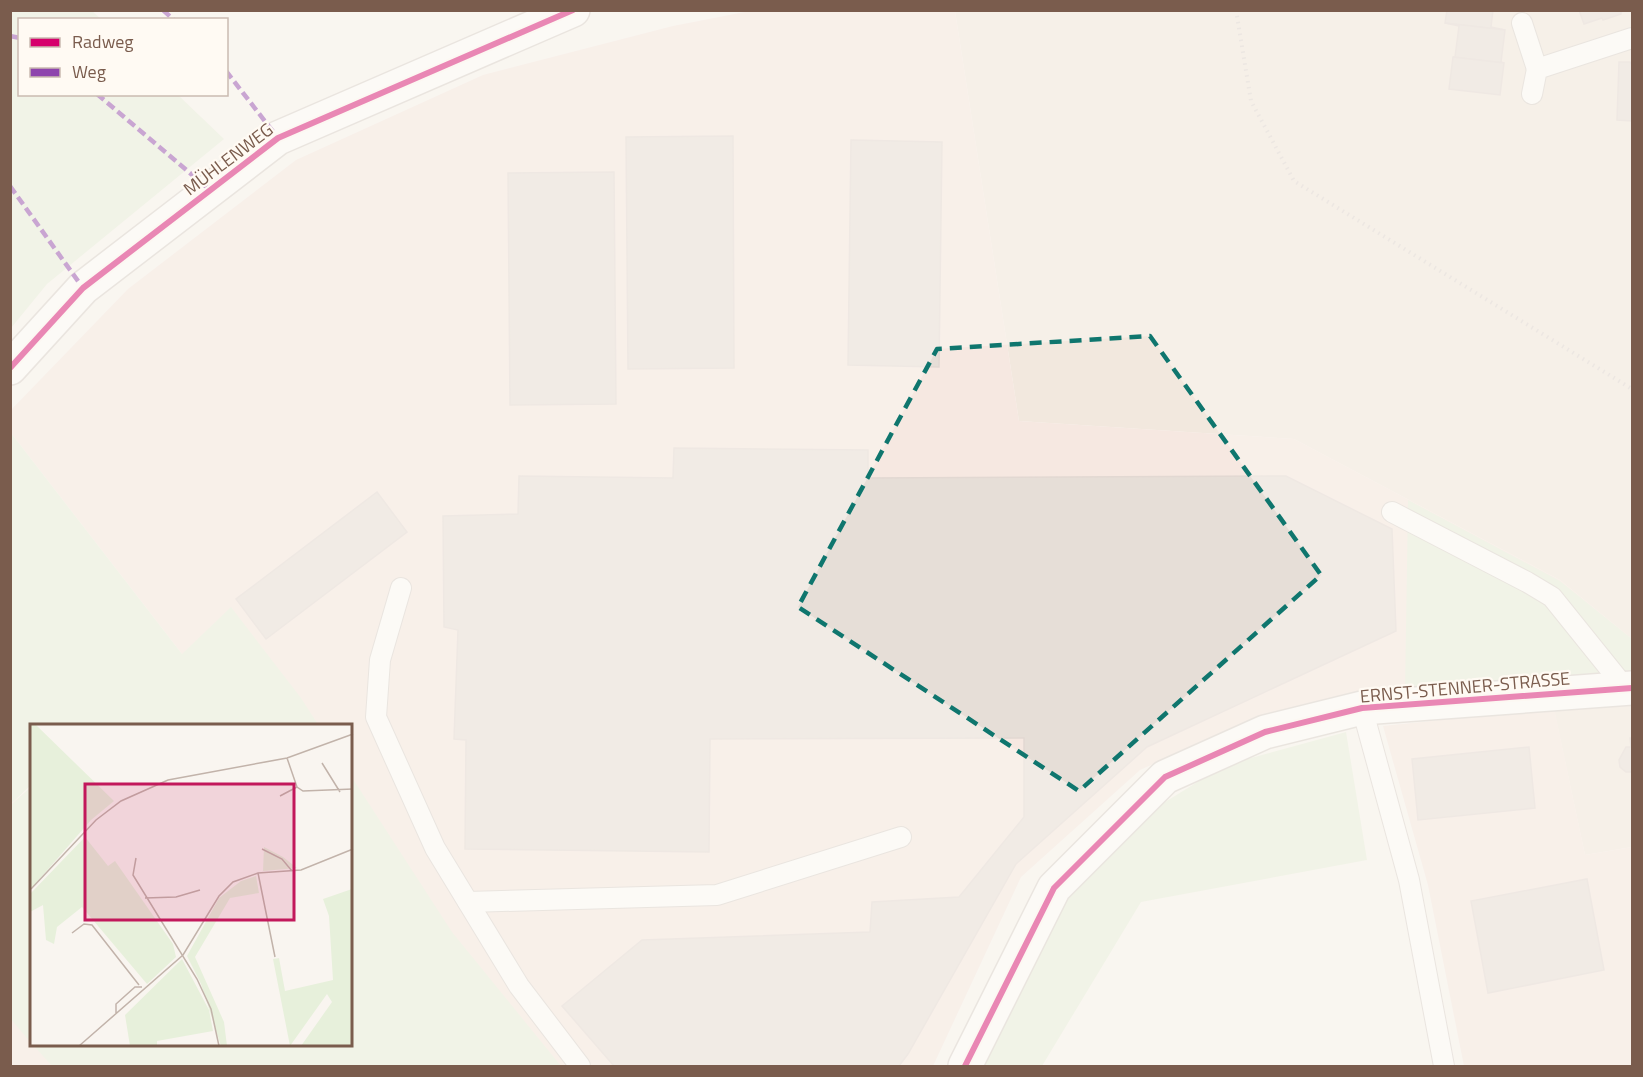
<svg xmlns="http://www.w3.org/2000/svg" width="1643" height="1077" viewBox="0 0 1643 1077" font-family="'Titillium Web',sans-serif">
<rect width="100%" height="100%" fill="#f9f5f0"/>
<!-- residential -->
<g fill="#f2e8de">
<path d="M 955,11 L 1632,11 L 1632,639 L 1560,580 L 1294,439 L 1019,421 Z"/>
<path d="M 1632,670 L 1632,847 L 1585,855 L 1547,677 Z"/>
</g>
<!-- commercial -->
<g fill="#f6e8e1">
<path d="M 750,11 L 955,11 L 1019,421 L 1294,439 L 1560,580 L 1632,639 L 1632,670 L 1355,694 L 1228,730 L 1140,770 L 1021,877 L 933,1066 L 11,1066 L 10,805 L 31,787 L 32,1046 L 351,1046 L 351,726 L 100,726 L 182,654 L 11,433 L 11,410 L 128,289 L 296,160 L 483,75 L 673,26 Z"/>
<path d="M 1554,708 L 1585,855 L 1632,847 L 1632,1066 L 1464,1066 L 1428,885 L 1383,726 Z"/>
</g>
<!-- green -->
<g fill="#e7f0db">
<path d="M 11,10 L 92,11 L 101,19 L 20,20 L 20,94 L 178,95 L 224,139 L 47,284 L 11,328 Z"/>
<path d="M 11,433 L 182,654 L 231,607 L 301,698 L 319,726 L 32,726 L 31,785 L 11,804 Z"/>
<path d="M 1408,500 L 1560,581 L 1632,639 L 1632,670 L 1405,690 Z"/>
<path d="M 1346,732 L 1367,860 L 1141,902 L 1042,1066 L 980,1066 L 1058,902 L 1157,807 L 1225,765 Z"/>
<path d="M 351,776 L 452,932 L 561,1066 L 52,1066 L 34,1046 L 351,1046 Z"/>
<path d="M 31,787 L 31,1043 L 10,1018 L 11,805 Z"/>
</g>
<!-- building -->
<g fill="#e6ded7" stroke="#e2d8d2" stroke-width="1.5">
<path d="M 1447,10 L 1493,10 L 1491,27 L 1505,30 L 1445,23 Z"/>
<path d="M 1579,10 L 1625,10 L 1621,12 L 1621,14 L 1603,20 L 1602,18 L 1584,24 Z"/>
<path d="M 1445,23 L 1505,30 L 1501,62 L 1504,63 L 1453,57 L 1455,57 L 1459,26 Z"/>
<path d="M 1453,57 L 1504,63 L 1500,95 L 1449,89 Z"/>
<path d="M 1619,62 L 1630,62 L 1632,65 L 1632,121 L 1617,120 Z"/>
<path d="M 733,136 L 734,368 L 628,369 L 626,137 Z"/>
<path d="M 851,140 L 942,142 L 939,367 L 848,365 Z"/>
<path d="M 614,172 L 616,404 L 510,405 L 508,173 Z"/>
<path d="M 674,448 L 868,450 L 868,478 L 1286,476 L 1392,529 L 1396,631 L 1147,747 L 1016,864 L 908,1054 L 899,1066 L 614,1066 L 562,1006 L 642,940 L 870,932 L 872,902 L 959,897 L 1024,817 L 1024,738 L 710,739 L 709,852 L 465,849 L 466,740 L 454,739 L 458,630 L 444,627 L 443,516 L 518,514 L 519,476 L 673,478 Z"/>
<path d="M 377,492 L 407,532 L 266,639 L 236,599 Z"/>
<path d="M 1630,738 L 1632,738 L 1632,772 L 1626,772 L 1620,767 L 1619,760 L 1626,747 L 1631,747 Z"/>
<path d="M 1529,747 L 1535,808 L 1418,820 L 1412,759 Z"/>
<path d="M 1587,879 L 1604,970 L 1488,993 L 1471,901 Z"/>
</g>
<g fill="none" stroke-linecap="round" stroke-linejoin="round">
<!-- service casing -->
<g stroke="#d7d1cb" stroke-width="22">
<g id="service">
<path d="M 1522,23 L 1537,69"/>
<path d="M 1532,94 L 1537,69 L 1632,38"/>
<path d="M 1392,512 L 1527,582 L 1552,597 L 1626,689"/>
<path d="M 401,588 L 380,660 L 376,717 L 435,848 L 519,986 L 580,1066"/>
<path d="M 1362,708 L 1409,880 L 1444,1066"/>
<path d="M 468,902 L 717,895 L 901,837"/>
</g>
</g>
<!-- minor casing -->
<g stroke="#d7d1cb" stroke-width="36">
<g id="minor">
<path d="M 10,368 L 83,288 L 278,138 L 573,10"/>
<path d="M 965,1066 L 1054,888 L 1165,777 L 1265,732 L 1362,708 L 1632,688"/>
</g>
</g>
<!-- path -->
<path stroke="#dcd5d0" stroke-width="4" stroke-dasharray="1.5 4.5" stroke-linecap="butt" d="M 1236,10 L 1251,101 L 1294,181 L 1632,389"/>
<!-- service -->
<use href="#service" stroke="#fefefd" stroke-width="20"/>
<!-- minor -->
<use href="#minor" stroke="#fefefd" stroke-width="33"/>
<!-- quiet -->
<g stroke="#8e44ad" stroke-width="4.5" stroke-dasharray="9 4.5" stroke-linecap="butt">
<path d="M 163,10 L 174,20"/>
<path d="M 10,36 L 20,38"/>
<path d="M 226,71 L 278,138"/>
<path d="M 97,94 L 210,190"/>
<path d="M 10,186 L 83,288"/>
</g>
<!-- cycleway casing -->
<g stroke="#fffaf3" stroke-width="10">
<g id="cycleway">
<path d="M 10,368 L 83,288 L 278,138 L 573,10"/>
<path d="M 965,1066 L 1054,888 L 1165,777 L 1265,732 L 1362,708 L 1632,688"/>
</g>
</g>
<!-- cycleway -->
<use href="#cycleway" stroke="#d6006c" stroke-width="6"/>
</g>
<!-- marked area -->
<path d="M0 0H1643V1077H0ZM 1150,336 L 1321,575 L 1079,791 L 798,607 L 937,349 Z" fill="#f9f5f0" fill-opacity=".55" fill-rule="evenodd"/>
<path fill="none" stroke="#0f766e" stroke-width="4.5" stroke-dasharray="12 8" stroke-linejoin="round" d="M 1150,336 L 1321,575 L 1079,791 L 798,607 L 937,349 Z"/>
<g text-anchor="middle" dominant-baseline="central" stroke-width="4.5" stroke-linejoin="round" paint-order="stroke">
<!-- street labels -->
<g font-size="18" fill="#7a5c4d" stroke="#fffaf3">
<text transform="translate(228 159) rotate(-37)">MÜHLENWEG</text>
<text transform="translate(1465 687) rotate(-5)">ERNST-STENNER-STRASSE</text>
</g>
</g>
<!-- overview -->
<g transform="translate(30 724)">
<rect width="322" height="322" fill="#f9f5f0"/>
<path d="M 0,0 L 5,0 L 84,77 L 61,96 L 0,166 ZM 55,113 L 78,142 L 85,137 L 143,220 L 146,233 L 117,260 L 52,183 L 27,203 L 24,220 L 16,216 L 13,181 L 0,188 L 0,170 ZM 234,123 L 253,133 L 267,144 L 233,147 ZM 226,152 L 229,169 L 200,174 L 165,233 L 194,298 L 197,322 L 191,322 L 171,260 L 157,232 L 189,174 L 211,157 ZM 322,165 L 322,322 L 271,322 L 302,278 L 297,270 L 260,322 L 243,235 L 249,234 L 255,267 L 303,256 L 299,192 L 293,175 ZM 152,235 L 179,286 L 183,307 L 127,317 L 127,322 L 100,322 L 95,291 Z" fill="#e7f0db"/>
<path fill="none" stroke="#c2b3aa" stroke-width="1.5" d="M 257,34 L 267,63 L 273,67 L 323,65M 292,39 L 310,68M 250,72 L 267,63M 232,125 L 252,135 L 262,147M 106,134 L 103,151 L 167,255 L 181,285 L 189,322M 228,149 L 245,233M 1,165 L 66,96 L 91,77 L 138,56 L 257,34 L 323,10M 115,174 L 146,173 L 170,166M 42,209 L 54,200 L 62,201 L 109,261M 86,289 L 86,280 L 105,263 L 112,263M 49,322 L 153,231 L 189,172 L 203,158 L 228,149 L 271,146 L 323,125"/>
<path fill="#c2185b" fill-opacity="0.15" stroke="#c2185b" stroke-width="3" d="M 55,60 L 264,60 L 264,196 L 55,196 Z"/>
<rect width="322" height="322" fill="none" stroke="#7a5c4d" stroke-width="3"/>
</g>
<!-- border -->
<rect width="1643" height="1077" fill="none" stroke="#7a5c4d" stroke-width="24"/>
<!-- legend -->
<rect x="18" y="18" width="210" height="78" fill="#fffaf3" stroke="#cabbb1" stroke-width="1.5"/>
<rect x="30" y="38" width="30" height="9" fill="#d6006c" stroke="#cabbb1" stroke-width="1.5"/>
<text x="72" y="48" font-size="18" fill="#7a5c4d">Radweg</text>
<rect x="30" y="68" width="30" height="9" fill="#8e44ad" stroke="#cabbb1" stroke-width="1.5"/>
<text x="72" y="78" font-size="18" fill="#7a5c4d">Weg</text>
</svg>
